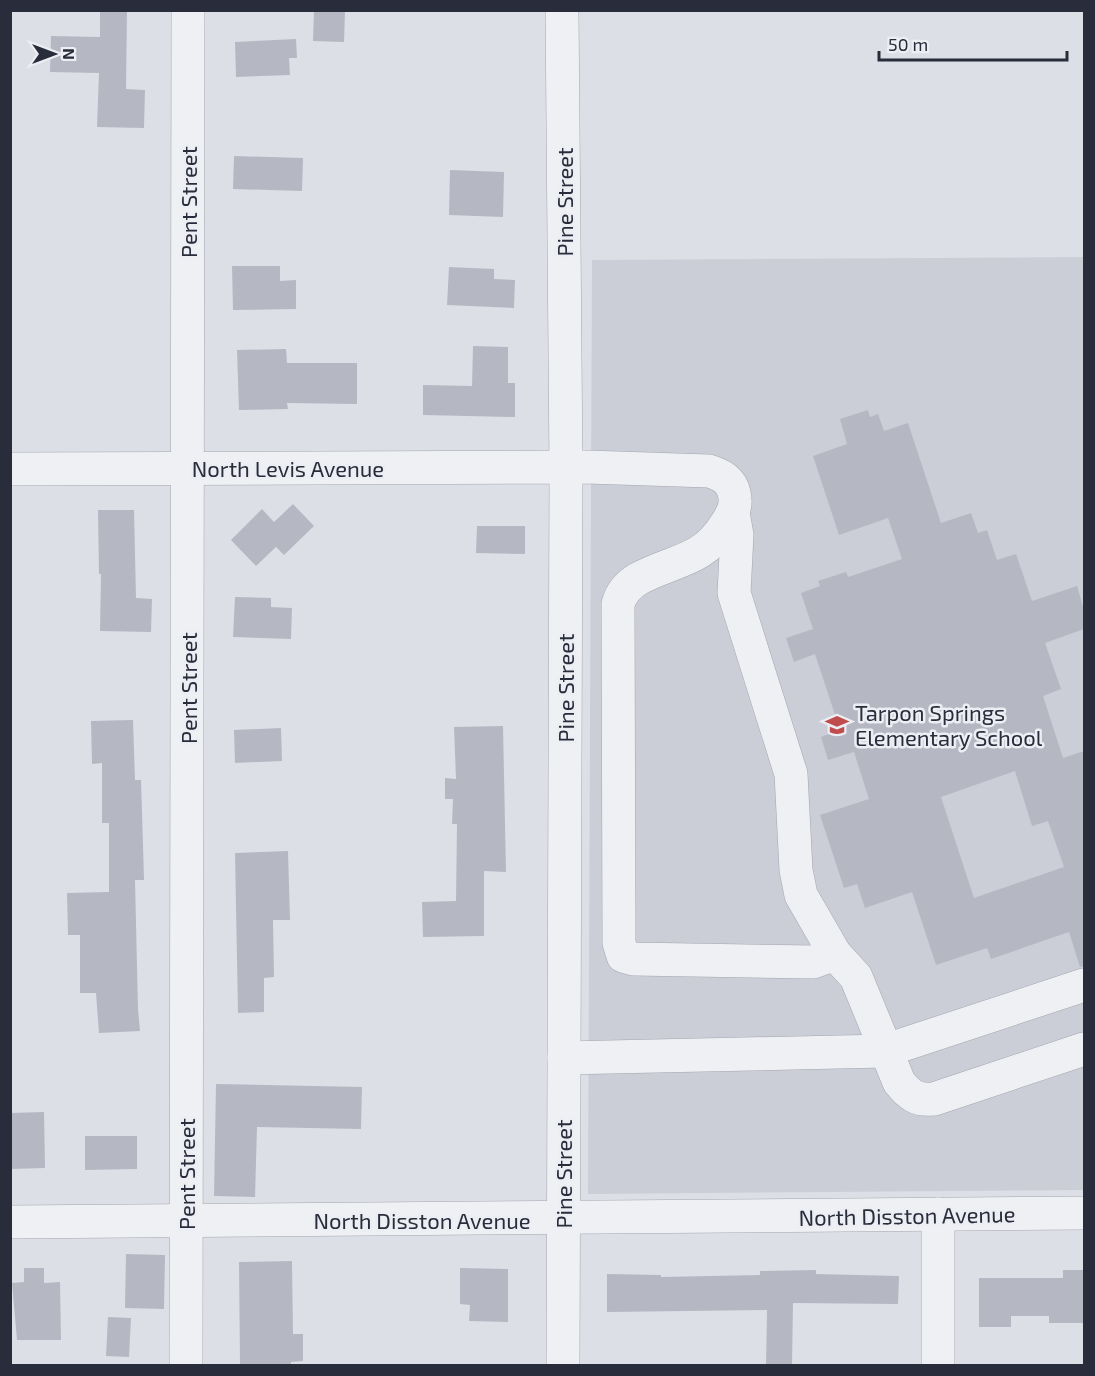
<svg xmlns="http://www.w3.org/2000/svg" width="1095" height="1376" viewBox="0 0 1095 1376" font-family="'Exo 2',sans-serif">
<rect width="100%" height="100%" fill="#dddfe6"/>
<!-- built -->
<path fill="#cbced7" d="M 1084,257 L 1084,1190 L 588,1194 L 592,260 Z"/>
<!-- building -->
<g fill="#b5b8c2" fill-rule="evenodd">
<path d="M 100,10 L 127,10 L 126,89 L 145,90 L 144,128 L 97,127 L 99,73 L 50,72 L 51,36 L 100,37 Z"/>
<path d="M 314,10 L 345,10 L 344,42 L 313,41 Z"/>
<path d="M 296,39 L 297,58 L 289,58 L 290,75 L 236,77 L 235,42 Z"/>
<path d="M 234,156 L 303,158 L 302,191 L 233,189 Z"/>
<path d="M 450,170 L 504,172 L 503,217 L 449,215 Z"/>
<path d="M 232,266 L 280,266 L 280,281 L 296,280 L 296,309 L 233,310 Z"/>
<path d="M 449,267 L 494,269 L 494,279 L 515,280 L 514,308 L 447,305 Z"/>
<path d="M 473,346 L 508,347 L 508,383 L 515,383 L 515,417 L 423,415 L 423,385 L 472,386 Z"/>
<path d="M 286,349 L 287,363 L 357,363 L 357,404 L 287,403 L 288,409 L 239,410 L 237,350 Z"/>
<path d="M 868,410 L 870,417 L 878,414 L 884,431 L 908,423 L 941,523 L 971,513 L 978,533 L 987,530 L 997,560 L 1016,554 L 1032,601 L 1077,586 L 1084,610 L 1084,629 L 1045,643 L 1061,689 L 1043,696 L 1063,758 L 1084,751 L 1084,966 L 1080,967 L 1069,932 L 991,959 L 987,948 L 936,965 L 912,892 L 865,908 L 857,884 L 844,888 L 820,815 L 869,799 L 854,752 L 828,760 L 821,737 L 840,730 L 815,654 L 794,662 L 786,638 L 813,629 L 801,593 L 820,586 L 818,581 L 846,572 L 848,577 L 902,559 L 888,518 L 839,535 L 813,456 L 847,444 L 840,419 ZM 1015,771 L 1032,826 L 1048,821 L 1064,867 L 974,898 L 941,797 Z"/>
<path d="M 293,504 L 314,526 L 284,555 L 276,547 L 256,566 L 231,540 L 262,509 L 274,522 Z"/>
<path d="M 98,510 L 134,510 L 136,598 L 152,599 L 151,632 L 100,631 L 101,574 L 99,574 Z"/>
<path d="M 477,526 L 525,526 L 525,554 L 476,553 Z"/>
<path d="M 235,597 L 271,598 L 271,607 L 292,608 L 291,639 L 233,637 Z"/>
<path d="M 133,720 L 135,780 L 141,780 L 143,845 L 144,880 L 135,880 L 138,1009 L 140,1031 L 99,1033 L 96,993 L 80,993 L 80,935 L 68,935 L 67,893 L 109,892 L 109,823 L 102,823 L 102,763 L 92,764 L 91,721 Z"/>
<path d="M 503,726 L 506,872 L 484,871 L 484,936 L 423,937 L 422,902 L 456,901 L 457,824 L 452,824 L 453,799 L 445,799 L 445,778 L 456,779 L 454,727 Z"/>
<path d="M 281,728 L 282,761 L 235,763 L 234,730 Z"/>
<path d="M 288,851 L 290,920 L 273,920 L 274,977 L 264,978 L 264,1012 L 238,1013 L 235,853 Z"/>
<path d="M 216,1084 L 362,1087 L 361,1129 L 257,1127 L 255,1197 L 214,1196 Z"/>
<path d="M 44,1112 L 45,1168 L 10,1169 L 10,1113 Z"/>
<path d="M 85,1136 L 137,1136 L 137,1169 L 85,1170 Z"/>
<path d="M 126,1254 L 165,1255 L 164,1309 L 125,1308 Z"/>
<path d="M 292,1261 L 293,1334 L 303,1334 L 303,1361 L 291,1362 L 291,1365 L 240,1365 L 239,1262 Z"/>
<path d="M 24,1268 L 44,1268 L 44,1283 L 60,1282 L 61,1340 L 17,1340 L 12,1283 L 24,1282 Z"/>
<path d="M 460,1268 L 508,1269 L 508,1322 L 469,1321 L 470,1305 L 460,1304 Z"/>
<path d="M 816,1270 L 816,1274 L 899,1276 L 898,1304 L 793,1303 L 792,1365 L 766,1365 L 767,1310 L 607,1312 L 607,1274 L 661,1275 L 661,1277 L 760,1275 L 760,1271 Z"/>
<path d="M 1063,1270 L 1084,1270 L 1084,1323 L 1049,1323 L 1049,1316 L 1011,1316 L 1011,1327 L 979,1327 L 979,1278 L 1063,1278 Z"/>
<path d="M 108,1317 L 131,1318 L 129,1357 L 106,1356 Z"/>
</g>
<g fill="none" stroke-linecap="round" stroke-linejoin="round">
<!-- minor casing -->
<g stroke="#a3a6af" stroke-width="34">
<g id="minor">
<path d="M 562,10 L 566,468 L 563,1366"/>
<path d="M 10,469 L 587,467 L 709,471 C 723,475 734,482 735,499 C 736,509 731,516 726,524 C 702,563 674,559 638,579 C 628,585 621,593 618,604 L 619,943 L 623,956 L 634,959 L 813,962 L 835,954"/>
<path d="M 733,513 L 737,535 L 734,593 L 791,774 L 796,870 L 801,895 L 835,954 L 856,977 L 899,1082 C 909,1095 917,1101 934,1099 L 1084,1049"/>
<path d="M 564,1058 L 884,1051 L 1084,985"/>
<path d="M 10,1222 L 1084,1213"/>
<path d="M 186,1366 L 188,10"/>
<path d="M 938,1366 L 938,1214"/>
</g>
</g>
<!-- minor -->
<use href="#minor" stroke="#eff0f4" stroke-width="33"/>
</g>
<!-- icons -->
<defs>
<g id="school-bare" transform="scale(1.8)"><path d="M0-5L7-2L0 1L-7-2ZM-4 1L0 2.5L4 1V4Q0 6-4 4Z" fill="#c14c4e" stroke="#eceef3" stroke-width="2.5" paint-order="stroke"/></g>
</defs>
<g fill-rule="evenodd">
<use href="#school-bare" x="837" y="725"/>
</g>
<g text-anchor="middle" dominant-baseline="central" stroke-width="5" stroke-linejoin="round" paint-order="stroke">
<!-- street labels -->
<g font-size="22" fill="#282c3b" stroke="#eceef3">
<text transform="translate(188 202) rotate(-90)">Pent Street</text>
<text transform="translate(564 202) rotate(-90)">Pine Street</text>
<text x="288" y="468">North Levis Avenue</text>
<text transform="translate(188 688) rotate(-90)">Pent Street</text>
<text transform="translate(565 688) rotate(-90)">Pine Street</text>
<text transform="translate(186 1174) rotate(-90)">Pent Street</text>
<text transform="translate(563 1174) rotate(-90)">Pine Street</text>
<text transform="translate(907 1215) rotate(-1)">North Disston Avenue</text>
<text x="422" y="1220">North Disston Avenue</text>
</g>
<!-- poi labels -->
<g font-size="22" fill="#282c3b" stroke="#eceef3" text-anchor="start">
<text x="855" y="712">Tarpon Springs<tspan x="855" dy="25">Elementary School</tspan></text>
</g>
</g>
<!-- border -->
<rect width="1095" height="1376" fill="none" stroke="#282c3b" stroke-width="24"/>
<!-- north arrow -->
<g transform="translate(54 54) rotate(90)" stroke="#eceef3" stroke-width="4.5" paint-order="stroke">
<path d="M0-4.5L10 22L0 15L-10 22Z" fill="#282c3b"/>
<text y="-9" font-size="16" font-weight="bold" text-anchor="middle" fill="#282c3b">N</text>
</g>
<!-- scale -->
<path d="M879 51v9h188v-9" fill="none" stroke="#282c3b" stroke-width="3"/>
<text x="888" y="51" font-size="18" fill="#282c3b" stroke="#eceef3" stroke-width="4.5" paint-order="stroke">50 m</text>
</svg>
